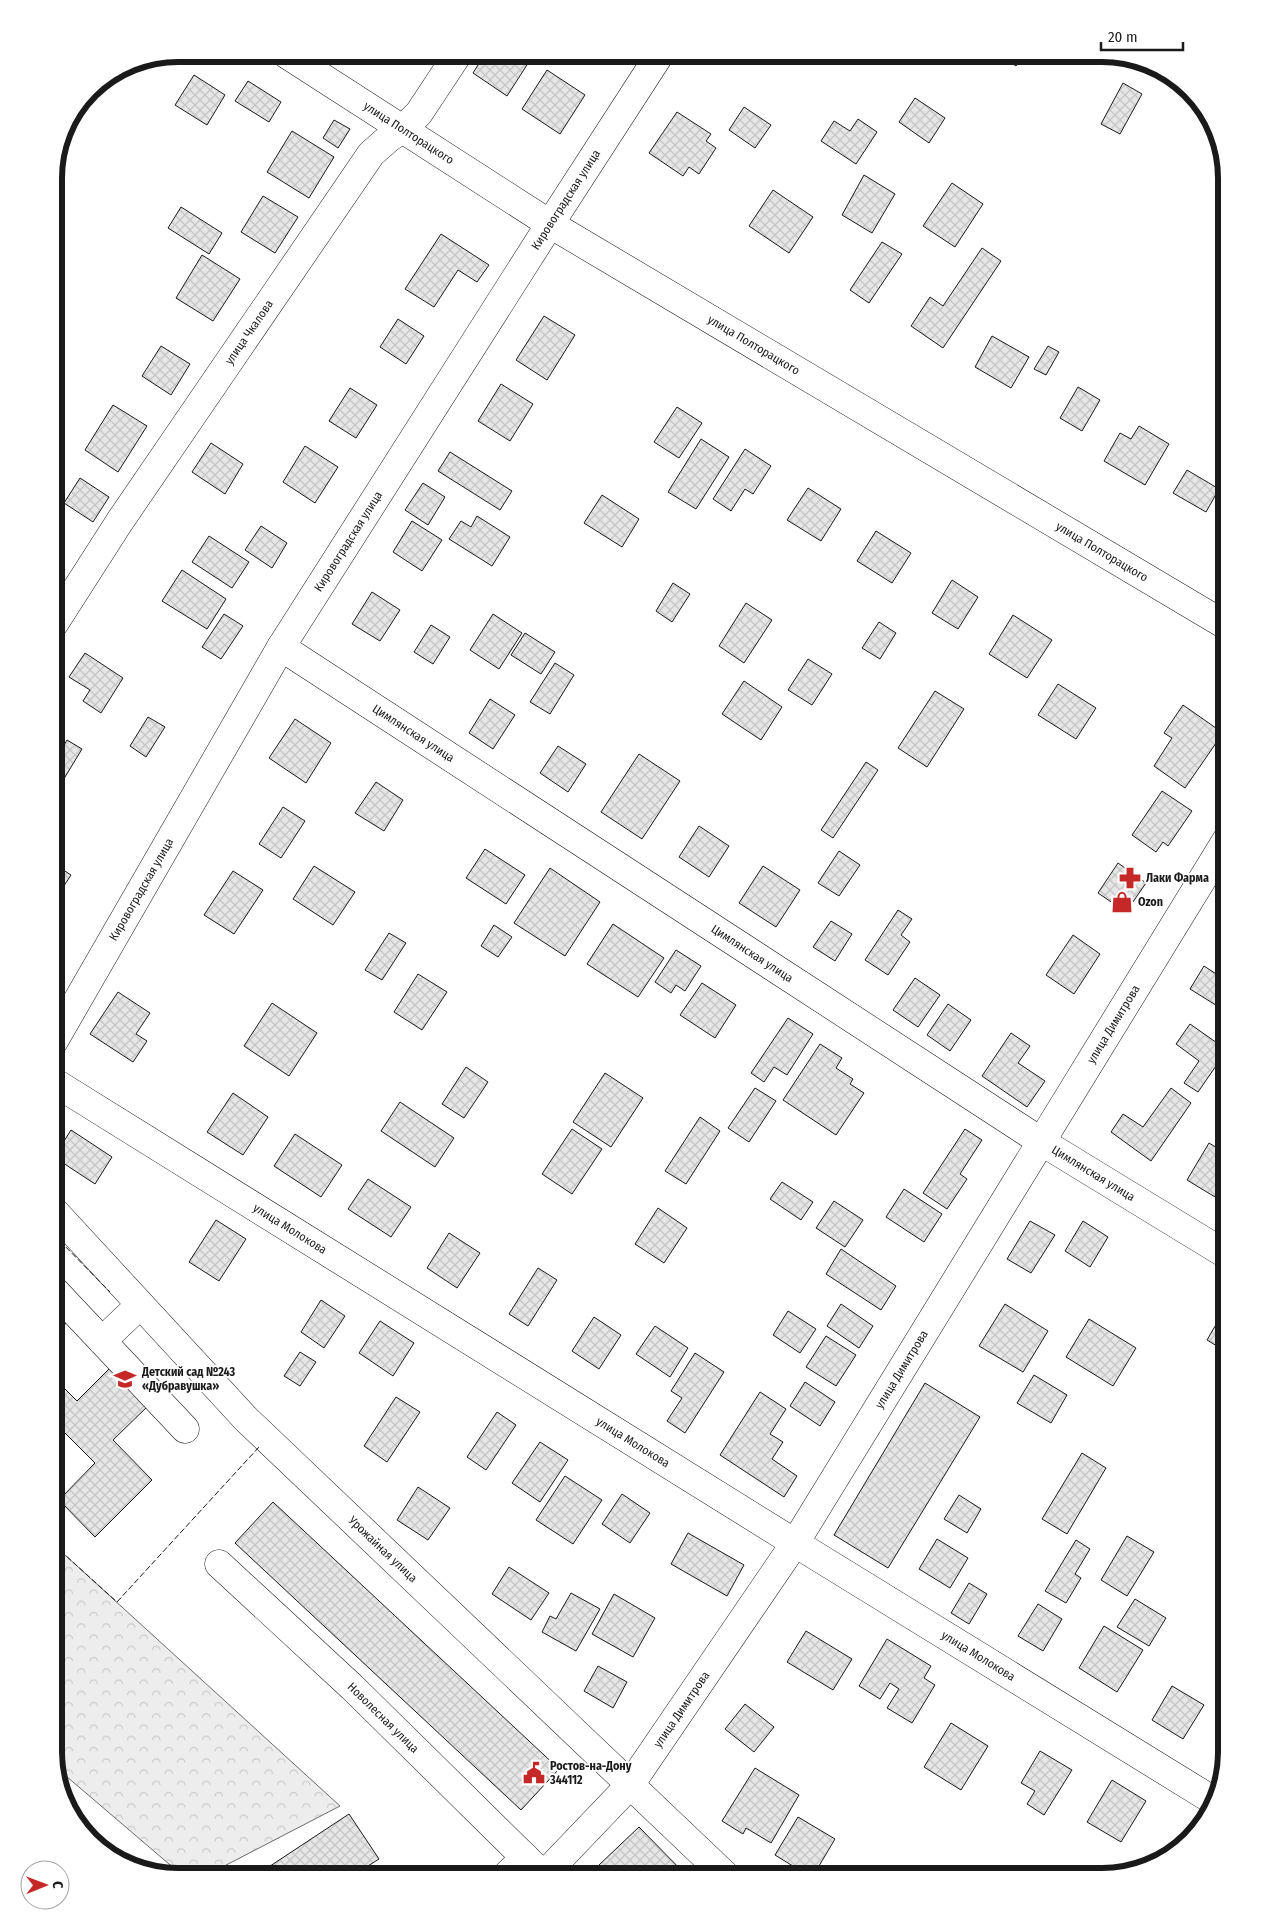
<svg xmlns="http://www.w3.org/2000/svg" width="1281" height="1930" viewBox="0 0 1281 1930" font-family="'Fira Sans Condensed',sans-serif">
<defs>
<pattern id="forest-crowns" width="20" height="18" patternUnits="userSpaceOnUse" patternTransform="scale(1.25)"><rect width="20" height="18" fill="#ededed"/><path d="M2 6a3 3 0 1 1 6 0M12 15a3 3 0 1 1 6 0" fill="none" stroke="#cbcbcb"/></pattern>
<pattern id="building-cross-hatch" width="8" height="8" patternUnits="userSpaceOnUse" patternTransform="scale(1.25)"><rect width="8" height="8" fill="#e6e6e6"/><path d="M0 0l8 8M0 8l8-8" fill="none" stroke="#c5c5c5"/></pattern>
</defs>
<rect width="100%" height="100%" fill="#fff"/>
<!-- forest -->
<path fill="url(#forest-crowns)" stroke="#6a6a6a" d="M 54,1545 L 340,1806 L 205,1876 L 183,1876 L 59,1770 L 54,1752 Z"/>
<!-- building -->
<g fill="url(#building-cross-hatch)" stroke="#1a1a1a">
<path d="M 485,54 L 534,54 L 507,96 L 473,73 Z"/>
<path d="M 764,54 L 784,54 L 778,63 Z"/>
<path d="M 998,54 L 1024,54 L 1016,66 Z"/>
<path d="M 547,70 L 585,95 L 560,134 L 522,109 Z"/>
<path d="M 1165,71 L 1186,91 L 1162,76 Z"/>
<path d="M 194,75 L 225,95 L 207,125 L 175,105 Z"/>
<path d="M 248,81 L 281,102 L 269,122 L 235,101 Z"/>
<path d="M 1123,83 L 1142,94 L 1120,134 L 1101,124 Z"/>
<path d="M 915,98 L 945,118 L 929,143 L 899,122 Z"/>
<path d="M 744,107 L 771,125 L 755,148 L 729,130 Z"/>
<path d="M 677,112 L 711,134 L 706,141 L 716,148 L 699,174 L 689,167 L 683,176 L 649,153 Z"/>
<path d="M 858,119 L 877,132 L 856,164 L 821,141 L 834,121 L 850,131 Z"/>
<path d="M 334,120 L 350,129 L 338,148 L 323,138 Z"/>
<path d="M 292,131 L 334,157 L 309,198 L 267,172 Z"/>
<path d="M 864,175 L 895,194 L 872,233 L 842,215 Z"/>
<path d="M 952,183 L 983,204 L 955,247 L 923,226 Z"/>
<path d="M 773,190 L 813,217 L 789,253 L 749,226 Z"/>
<path d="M 263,196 L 298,217 L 275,253 L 241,232 Z"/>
<path d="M 181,207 L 222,233 L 209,254 L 168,228 Z"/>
<path d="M 441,234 L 489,265 L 477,282 L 458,270 L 434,307 L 405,289 Z"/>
<path d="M 882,242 L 902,254 L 869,303 L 850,290 Z"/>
<path d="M 982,248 L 1001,261 L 943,348 L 911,326 L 930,297 L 943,306 Z"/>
<path d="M 202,255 L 240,279 L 213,321 L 176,298 Z"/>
<path d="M 544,316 L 575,335 L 547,380 L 516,360 Z"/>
<path d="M 398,319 L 424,336 L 406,364 L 380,347 Z"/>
<path d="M 992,336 L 1029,357 L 1011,388 L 975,367 Z"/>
<path d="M 161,346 L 190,364 L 171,395 L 142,376 Z"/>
<path d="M 1048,346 L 1059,352 L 1046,375 L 1034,369 Z"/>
<path d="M 501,384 L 533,404 L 510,441 L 478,421 Z"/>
<path d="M 1078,387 L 1100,400 L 1082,431 L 1060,418 Z"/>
<path d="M 350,388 L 377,405 L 356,438 L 329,421 Z"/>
<path d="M 113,405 L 147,426 L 118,472 L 85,450 Z"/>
<path d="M 677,407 L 702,423 L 679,458 L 654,442 Z"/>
<path d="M 1139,426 L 1169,444 L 1145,485 L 1104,461 L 1120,433 L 1131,439 Z"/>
<path d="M 701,439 L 729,457 L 696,509 L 668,492 Z"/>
<path d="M 211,443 L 243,464 L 225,494 L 192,472 Z"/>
<path d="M 305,446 L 338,467 L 315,503 L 283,482 Z"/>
<path d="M 745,449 L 771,466 L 753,494 L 745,489 L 731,511 L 713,499 Z"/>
<path d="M 450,452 L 512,491 L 500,510 L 438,471 Z"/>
<path d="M 1187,470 L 1219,489 L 1206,512 L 1173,493 Z"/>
<path d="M 80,478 L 109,497 L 93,522 L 64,503 Z"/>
<path d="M 423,483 L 445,497 L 428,525 L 405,510 Z"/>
<path d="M 808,488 L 841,509 L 821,541 L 787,520 Z"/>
<path d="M 602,495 L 639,519 L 622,547 L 584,523 Z"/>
<path d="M 477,516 L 510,537 L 492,566 L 449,539 L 461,521 L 471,527 Z"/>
<path d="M 412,521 L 442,540 L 422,571 L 393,552 Z"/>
<path d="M 261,526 L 287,543 L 272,568 L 245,550 Z"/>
<path d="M 876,531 L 911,553 L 892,583 L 857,561 Z"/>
<path d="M 209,536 L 249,562 L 232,588 L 192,562 Z"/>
<path d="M 54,562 L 65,569 L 54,587 Z"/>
<path d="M 182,570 L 226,599 L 207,629 L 162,601 Z"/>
<path d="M 952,580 L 978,597 L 958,629 L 932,613 Z"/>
<path d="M 673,583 L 690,594 L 672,622 L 656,611 Z"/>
<path d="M 372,592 L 400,610 L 380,641 L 352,624 Z"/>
<path d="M 746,603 L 772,620 L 744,663 L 719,646 Z"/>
<path d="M 224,614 L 243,626 L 221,659 L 202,647 Z"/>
<path d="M 493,614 L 522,633 L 499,669 L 470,650 Z"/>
<path d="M 1013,615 L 1052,640 L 1027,678 L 989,654 Z"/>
<path d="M 879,622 L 896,633 L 880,659 L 862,648 Z"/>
<path d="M 431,625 L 450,637 L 433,664 L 414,652 Z"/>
<path d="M 525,633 L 555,652 L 541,674 L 511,655 Z"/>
<path d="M 85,653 L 123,678 L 101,713 L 83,701 L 90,690 L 69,677 Z"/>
<path d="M 808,659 L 832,674 L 812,705 L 788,690 Z"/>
<path d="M 555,663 L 574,675 L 550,714 L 530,702 Z"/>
<path d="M 744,681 L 782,707 L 761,740 L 722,714 Z"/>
<path d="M 1058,684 L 1096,708 L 1076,739 L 1038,715 Z"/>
<path d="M 935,691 L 964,709 L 927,767 L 898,748 Z"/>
<path d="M 490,699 L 515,715 L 493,749 L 469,733 Z"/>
<path d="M 1183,705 L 1223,733 L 1185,788 L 1154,766 L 1172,738 L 1164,733 Z"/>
<path d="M 148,717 L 165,727 L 146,757 L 130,746 Z"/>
<path d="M 295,719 L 331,743 L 306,783 L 269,758 Z"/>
<path d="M 67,740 L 82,749 L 62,782 L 54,777 L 54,761 Z"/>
<path d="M 558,746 L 586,764 L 568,792 L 540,773 Z"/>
<path d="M 639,754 L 680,781 L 642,839 L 601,812 Z"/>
<path d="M 866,762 L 878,770 L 833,838 L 821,830 Z"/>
<path d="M 376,782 L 403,800 L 384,831 L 355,813 Z"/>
<path d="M 1162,791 L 1192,811 L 1168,846 L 1163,842 L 1156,852 L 1132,835 Z"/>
<path d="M 283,807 L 305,821 L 281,858 L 259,844 Z"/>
<path d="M 699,826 L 729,846 L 709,877 L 679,857 Z"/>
<path d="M 485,849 L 525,875 L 506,904 L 466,878 Z"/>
<path d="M 839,851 L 860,865 L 839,896 L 818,883 Z"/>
<path d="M 1118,863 L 1146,883 L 1126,912 L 1098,893 Z"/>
<path d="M 54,864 L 71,875 L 54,901 Z"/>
<path d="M 314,866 L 355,892 L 333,925 L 293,899 Z"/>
<path d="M 763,866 L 800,890 L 776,927 L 739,903 Z"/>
<path d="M 550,868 L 600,902 L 565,956 L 514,923 Z"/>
<path d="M 233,871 L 263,890 L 234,934 L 204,915 Z"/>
<path d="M 898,910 L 912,919 L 901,935 L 910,942 L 888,975 L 865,960 Z"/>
<path d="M 831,921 L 852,934 L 835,961 L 813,947 Z"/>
<path d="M 613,924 L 664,958 L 638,997 L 587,964 Z"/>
<path d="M 494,925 L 512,937 L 498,957 L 481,946 Z"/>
<path d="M 389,933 L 406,943 L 382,980 L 365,970 Z"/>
<path d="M 1073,935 L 1100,954 L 1074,994 L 1046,975 Z"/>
<path d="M 1227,949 L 1227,971 L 1218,965 Z"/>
<path d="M 676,950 L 701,966 L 685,991 L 676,985 L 671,993 L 655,982 Z"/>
<path d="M 1204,966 L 1227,981 L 1227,1012 L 1190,989 Z"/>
<path d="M 418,974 L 447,992 L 422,1030 L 394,1012 Z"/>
<path d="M 915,978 L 940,995 L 918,1027 L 893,1010 Z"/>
<path d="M 702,983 L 736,1005 L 715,1038 L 680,1015 Z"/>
<path d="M 118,992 L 150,1013 L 136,1034 L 147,1041 L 133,1062 L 90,1034 Z"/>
<path d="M 272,1003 L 317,1033 L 289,1076 L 244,1046 Z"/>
<path d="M 948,1004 L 971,1020 L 950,1051 L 927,1035 Z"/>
<path d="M 788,1018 L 813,1034 L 787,1075 L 774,1067 L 764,1082 L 751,1073 Z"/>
<path d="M 1190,1024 L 1227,1050 L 1198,1092 L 1184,1083 L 1199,1061 L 1176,1044 Z"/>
<path d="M 1011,1033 L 1030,1046 L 1018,1063 L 1045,1081 L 1027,1107 L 982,1076 Z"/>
<path d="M 820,1044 L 842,1058 L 836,1068 L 853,1079 L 850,1084 L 864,1093 L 836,1135 L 783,1100 Z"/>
<path d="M 466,1067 L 488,1082 L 464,1118 L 442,1104 Z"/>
<path d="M 605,1073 L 643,1098 L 611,1147 L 573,1122 Z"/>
<path d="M 755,1088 L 776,1101 L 749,1142 L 728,1128 Z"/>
<path d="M 1171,1088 L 1191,1103 L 1151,1161 L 1111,1132 L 1123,1114 L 1143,1127 Z"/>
<path d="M 233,1093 L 268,1117 L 243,1155 L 207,1132 Z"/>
<path d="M 400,1102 L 454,1138 L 435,1167 L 381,1131 Z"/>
<path d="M 700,1117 L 720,1131 L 686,1184 L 665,1171 Z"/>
<path d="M 572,1129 L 602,1149 L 572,1194 L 542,1174 Z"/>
<path d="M 965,1129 L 982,1140 L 960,1174 L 967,1179 L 947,1209 L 923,1193 Z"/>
<path d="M 71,1130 L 112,1157 L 95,1184 L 54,1157 Z"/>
<path d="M 295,1134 L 342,1165 L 321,1197 L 274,1166 Z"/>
<path d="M 1209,1143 L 1227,1154 L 1227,1198 L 1225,1203 L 1187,1180 Z"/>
<path d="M 368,1179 L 411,1207 L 391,1237 L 348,1209 Z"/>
<path d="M 782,1182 L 813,1202 L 801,1220 L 770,1199 Z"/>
<path d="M 904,1189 L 942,1214 L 924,1242 L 886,1217 Z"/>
<path d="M 834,1201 L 863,1220 L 845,1247 L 816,1228 Z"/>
<path d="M 658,1208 L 687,1228 L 664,1263 L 635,1244 Z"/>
<path d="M 216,1220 L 246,1239 L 219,1281 L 189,1262 Z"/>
<path d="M 1030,1221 L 1055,1235 L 1031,1273 L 1007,1259 Z"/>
<path d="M 1083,1221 L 1108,1237 L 1090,1267 L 1065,1251 Z"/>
<path d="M 449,1233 L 480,1253 L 457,1288 L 427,1268 Z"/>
<path d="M 841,1249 L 896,1286 L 881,1310 L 826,1274 Z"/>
<path d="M 538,1268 L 557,1280 L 528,1326 L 509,1314 Z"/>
<path d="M 321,1300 L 345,1316 L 324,1348 L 301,1332 Z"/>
<path d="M 54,1303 L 70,1319 L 54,1336 Z"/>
<path d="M 841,1304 L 873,1326 L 859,1348 L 827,1326 Z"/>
<path d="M 1005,1304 L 1048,1331 L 1023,1372 L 979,1346 Z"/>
<path d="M 1225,1309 L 1227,1311 L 1227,1352 L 1207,1340 Z"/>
<path d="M 788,1311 L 816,1329 L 800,1353 L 773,1335 Z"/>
<path d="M 594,1317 L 621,1335 L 599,1369 L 572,1351 Z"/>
<path d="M 1089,1319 L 1136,1348 L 1113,1386 L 1066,1357 Z"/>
<path d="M 380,1321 L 414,1343 L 393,1376 L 359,1353 Z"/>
<path d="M 655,1326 L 688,1348 L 670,1377 L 636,1354 Z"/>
<path d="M 826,1336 L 856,1355 L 836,1386 L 806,1367 Z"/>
<path d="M 300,1352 L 316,1362 L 300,1386 L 284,1376 Z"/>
<path d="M 695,1353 L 724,1372 L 685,1433 L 667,1421 L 682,1398 L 671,1391 Z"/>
<path d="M 112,1366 L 150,1404 L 113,1440 L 152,1480 L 95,1537 L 59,1500 L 95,1463 L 54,1422 L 54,1378 L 77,1401 Z"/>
<path d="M 1034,1375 L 1067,1395 L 1051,1423 L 1017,1403 Z"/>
<path d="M 805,1382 L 835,1402 L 820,1426 L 790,1406 Z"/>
<path d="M 925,1383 L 980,1417 L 888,1568 L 834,1535 Z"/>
<path d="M 760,1392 L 786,1409 L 770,1434 L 783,1442 L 772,1459 L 797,1476 L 784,1497 L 720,1455 Z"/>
<path d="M 396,1397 L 420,1412 L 387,1462 L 364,1446 Z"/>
<path d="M 497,1412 L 516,1425 L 486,1470 L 467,1457 Z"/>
<path d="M 540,1442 L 568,1460 L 540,1502 L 512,1483 Z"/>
<path d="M 1082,1453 L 1106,1468 L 1067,1534 L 1042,1519 Z"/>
<path d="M 565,1476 L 602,1500 L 573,1544 L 536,1520 Z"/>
<path d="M 418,1487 L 450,1508 L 428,1540 L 397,1520 Z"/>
<path d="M 622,1494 L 650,1513 L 630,1543 L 602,1524 Z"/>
<path d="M 959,1495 L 981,1509 L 967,1533 L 944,1519 Z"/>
<path d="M 273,1502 L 559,1769 L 521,1810 L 235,1543 Z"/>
<path d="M 688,1533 L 744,1565 L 727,1596 L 671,1564 Z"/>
<path d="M 1127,1536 L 1154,1552 L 1127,1596 L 1101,1580 Z"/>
<path d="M 937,1539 L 968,1558 L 950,1588 L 919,1569 Z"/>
<path d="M 1076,1540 L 1090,1549 L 1075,1574 L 1081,1578 L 1066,1603 L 1045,1591 Z"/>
<path d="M 509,1567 L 549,1593 L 531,1620 L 492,1594 Z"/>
<path d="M 969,1583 L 987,1594 L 969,1624 L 951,1613 Z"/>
<path d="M 571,1593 L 600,1609 L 576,1651 L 542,1632 L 550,1616 L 556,1619 Z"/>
<path d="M 614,1594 L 655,1618 L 633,1657 L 592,1634 Z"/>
<path d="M 1135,1599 L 1166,1618 L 1149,1646 L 1117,1627 Z"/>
<path d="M 1038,1604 L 1062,1619 L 1043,1651 L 1018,1636 Z"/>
<path d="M 1104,1626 L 1143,1650 L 1117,1692 L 1079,1668 Z"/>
<path d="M 806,1631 L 852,1659 L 833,1690 L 787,1662 Z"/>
<path d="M 887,1639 L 931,1666 L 924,1678 L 935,1685 L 912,1723 L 887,1708 L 899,1689 L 890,1683 L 880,1699 L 859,1686 Z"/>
<path d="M 598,1666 L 627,1682 L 613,1708 L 584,1691 Z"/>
<path d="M 1172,1686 L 1204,1705 L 1183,1739 L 1152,1720 Z"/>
<path d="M 745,1704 L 774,1727 L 754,1752 L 725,1729 Z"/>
<path d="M 951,1723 L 988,1746 L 961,1790 L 924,1767 Z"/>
<path d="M 1040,1751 L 1072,1770 L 1044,1815 L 1027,1804 L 1035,1791 L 1021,1783 Z"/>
<path d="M 755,1768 L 799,1795 L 771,1843 L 746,1828 L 743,1834 L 722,1821 Z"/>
<path d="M 1112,1780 L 1146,1801 L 1121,1842 L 1087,1822 Z"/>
<path d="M 349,1814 L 379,1859 L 352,1876 L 255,1876 Z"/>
<path d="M 798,1817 L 835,1839 L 813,1876 L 809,1876 L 775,1855 Z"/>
<path d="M 639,1827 L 687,1876 L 610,1876 L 599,1865 Z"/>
<path d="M 1178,1839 L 1183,1842 L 1167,1857 Z"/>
</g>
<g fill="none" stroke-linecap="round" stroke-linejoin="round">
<!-- minor casing -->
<g stroke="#1a1a1a" stroke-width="29">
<g id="minor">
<path id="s1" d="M 286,54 L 550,224 L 1227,626"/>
<path id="s2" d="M 54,624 L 120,521 L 371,154 L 389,138 L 404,128 L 419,113 L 458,54"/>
<path id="s3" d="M 281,647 L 1042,1142 L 1227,1255"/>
<path id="s4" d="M 54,1041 L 281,647 L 550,224 L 660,54"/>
<path id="s5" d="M 54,1082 L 795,1543 L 1214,1801"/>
<path id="s6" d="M 54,1211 L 246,1419 L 726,1876"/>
<path d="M 54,1290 L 185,1429"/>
<path d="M 102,1341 L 140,1305"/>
<path id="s7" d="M 219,1564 L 352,1687 L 544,1876"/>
<path id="s8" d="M 544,1875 L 630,1785 L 795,1543 L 1227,839"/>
<path d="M 506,1876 L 525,1857"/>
</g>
</g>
<!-- minor -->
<use href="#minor" stroke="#fff" stroke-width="28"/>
<!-- fence -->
<g stroke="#1a1a1a" stroke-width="1" stroke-dasharray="6 2.5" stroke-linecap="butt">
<path d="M 54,1235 L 110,1292"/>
<path d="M 54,1545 L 117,1602 L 259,1447"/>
</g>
</g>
<!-- icons -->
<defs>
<g id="pharmacy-bare" transform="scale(1.725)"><path d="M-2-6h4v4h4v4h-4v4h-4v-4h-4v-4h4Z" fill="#c62828" stroke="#fff" stroke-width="2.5" paint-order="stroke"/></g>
<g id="shop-bare" transform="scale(1.725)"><path d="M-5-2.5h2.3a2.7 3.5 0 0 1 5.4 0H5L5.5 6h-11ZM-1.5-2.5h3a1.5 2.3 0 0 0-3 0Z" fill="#c62828" stroke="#fff" stroke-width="2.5" paint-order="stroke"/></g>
<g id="school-bare" transform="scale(1.725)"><path d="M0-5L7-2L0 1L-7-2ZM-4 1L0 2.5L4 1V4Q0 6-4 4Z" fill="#c62828" stroke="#fff" stroke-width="2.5" paint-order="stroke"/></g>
<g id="civic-bare" transform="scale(1.725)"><path d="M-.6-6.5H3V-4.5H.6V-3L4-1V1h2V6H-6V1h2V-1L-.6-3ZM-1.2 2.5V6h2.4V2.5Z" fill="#c62828" stroke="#fff" stroke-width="2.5" paint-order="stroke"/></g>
</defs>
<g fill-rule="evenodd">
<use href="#pharmacy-bare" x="1130" y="878"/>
<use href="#shop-bare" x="1122" y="902"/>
<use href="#school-bare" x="125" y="1379"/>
<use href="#civic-bare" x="534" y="1773"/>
</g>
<g text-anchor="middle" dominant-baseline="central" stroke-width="4" stroke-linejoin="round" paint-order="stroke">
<!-- street labels -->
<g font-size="12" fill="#1a1a1a" stroke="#fff">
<text stroke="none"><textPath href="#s1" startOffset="146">улица Полторацкого</textPath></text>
<text stroke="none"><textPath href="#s4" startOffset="985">Кировоградская улица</textPath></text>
<text stroke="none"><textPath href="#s2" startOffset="351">улица Чкалова</textPath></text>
<text stroke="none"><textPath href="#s1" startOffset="551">улица Полторацкого</textPath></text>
<text stroke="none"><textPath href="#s4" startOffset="580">Кировоградская улица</textPath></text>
<text stroke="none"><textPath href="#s1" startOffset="956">улица Полторацкого</textPath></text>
<text stroke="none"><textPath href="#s3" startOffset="158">Цимлянская улица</textPath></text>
<text stroke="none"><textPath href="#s4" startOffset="175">Кировоградская улица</textPath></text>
<text stroke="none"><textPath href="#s3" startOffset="562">Цимлянская улица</textPath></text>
<text stroke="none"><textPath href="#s8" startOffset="1026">улица Димитрова</textPath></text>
<text stroke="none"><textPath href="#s3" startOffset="968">Цимлянская улица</textPath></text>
<text stroke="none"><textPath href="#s5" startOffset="278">улица Молокова</textPath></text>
<text stroke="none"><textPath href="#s8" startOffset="621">улица Димитрова</textPath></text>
<text stroke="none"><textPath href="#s5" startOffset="682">улица Молокова</textPath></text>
<text stroke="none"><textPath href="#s6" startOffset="472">Урожайная улица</textPath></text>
<text stroke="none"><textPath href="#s5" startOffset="1088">улица Молокова</textPath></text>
<text stroke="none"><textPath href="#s8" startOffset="216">улица Димитрова</textPath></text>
<text stroke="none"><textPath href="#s7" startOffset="225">Новолесная улица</textPath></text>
</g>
<!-- poi labels -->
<g font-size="12" font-weight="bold" fill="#1a1a1a" stroke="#fff" text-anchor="start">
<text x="1146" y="878">Лаки Фарма</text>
<text x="1138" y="902">Ozon</text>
<text x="142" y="1372">Детский сад №243<tspan x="142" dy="14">«Дубравушка»</tspan></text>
<text x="550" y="1766">Ростов-на-Дону<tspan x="550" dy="14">344112</tspan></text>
</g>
</g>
<!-- crop -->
<path d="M0 0H1281V1930H0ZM178 62H1102A116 116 0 0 1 1218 178V1752A116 116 0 0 1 1102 1868H178A116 116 0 0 1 62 1752V178A116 116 0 0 1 178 62Z" fill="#fff" fill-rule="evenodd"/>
<path fill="none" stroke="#1a1a1a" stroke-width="6" d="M178 62H1102A116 116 0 0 1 1218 178V1752A116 116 0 0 1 1102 1868H178A116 116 0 0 1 62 1752V178A116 116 0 0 1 178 62Z"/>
<!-- north arrow -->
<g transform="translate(45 1885) rotate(89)"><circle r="24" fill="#ffffff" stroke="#a3a3a3"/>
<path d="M0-4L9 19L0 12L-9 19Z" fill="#c62828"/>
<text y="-8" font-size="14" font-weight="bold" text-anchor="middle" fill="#1a1a1a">С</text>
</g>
<!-- scale -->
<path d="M1101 42v8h82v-8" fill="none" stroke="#1a1a1a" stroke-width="2.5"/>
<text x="1108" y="42" font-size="15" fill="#1a1a1a" stroke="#ffffff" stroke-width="4" paint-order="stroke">20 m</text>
</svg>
